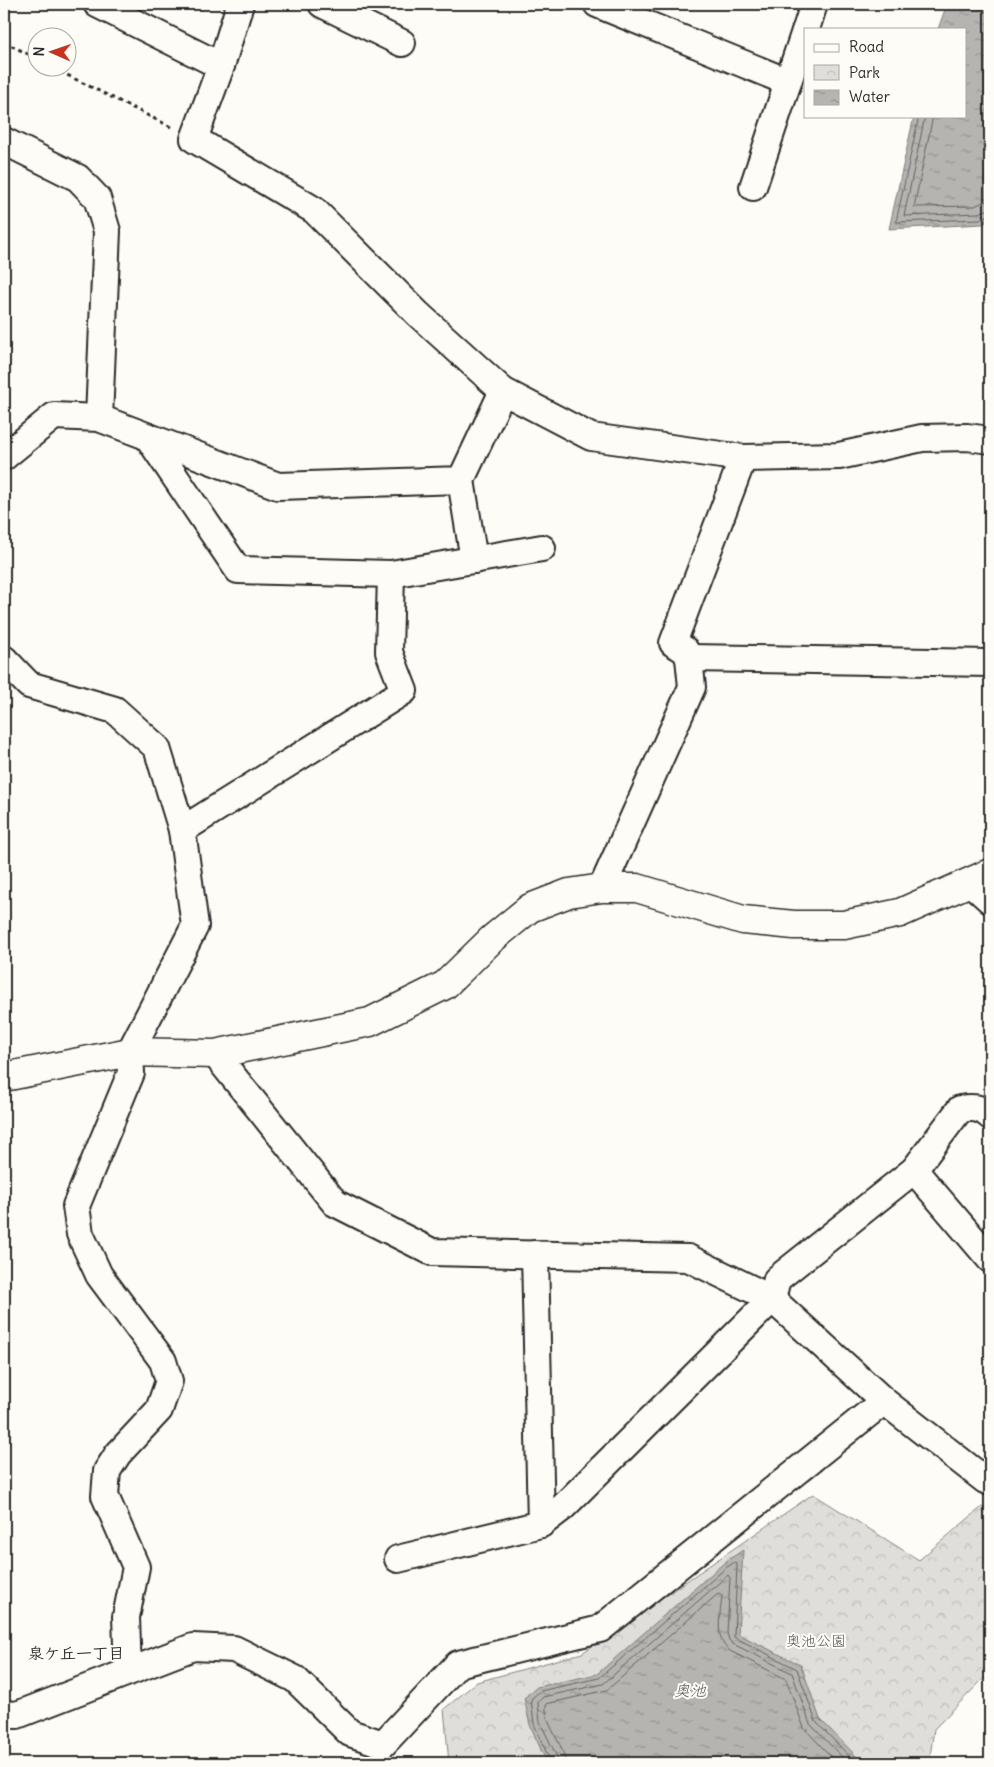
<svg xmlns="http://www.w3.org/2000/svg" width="994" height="1767" viewBox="0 0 994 1767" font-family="Delius,'Klee One',sans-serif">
<defs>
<pattern id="park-crowns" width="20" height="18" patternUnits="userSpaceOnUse" patternTransform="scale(1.25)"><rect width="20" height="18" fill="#dfdeda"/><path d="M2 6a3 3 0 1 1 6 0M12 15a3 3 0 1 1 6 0" fill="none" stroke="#c0bfbb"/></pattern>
<pattern id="water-ripples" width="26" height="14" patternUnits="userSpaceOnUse" patternTransform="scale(1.25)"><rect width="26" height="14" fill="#b5b4b1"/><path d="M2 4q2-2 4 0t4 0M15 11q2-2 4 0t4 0" fill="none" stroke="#939390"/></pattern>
</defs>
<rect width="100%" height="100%" fill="#fdfcf7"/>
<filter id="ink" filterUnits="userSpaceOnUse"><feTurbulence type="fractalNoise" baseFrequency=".02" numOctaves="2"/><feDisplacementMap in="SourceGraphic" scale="10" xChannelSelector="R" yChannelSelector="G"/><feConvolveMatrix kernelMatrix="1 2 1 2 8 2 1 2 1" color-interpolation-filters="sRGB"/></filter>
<g filter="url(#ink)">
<!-- park -->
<path fill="url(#park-crowns)" stroke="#858482" d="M 813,1494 L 919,1560 L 982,1507 L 990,1510 L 990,1672 L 934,1729 L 929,1763 L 449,1763 L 444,1709 L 477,1682 L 582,1653 Z"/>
<!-- water -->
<g fill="url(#water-ripples)" stroke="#7e7d7b">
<path d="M 947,4 L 990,4 L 990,219 L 983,224 L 889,229 L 914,116 L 965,116 L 965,29 L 938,29 Z"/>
<path d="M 743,1550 L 738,1634 L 801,1665 L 820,1719 L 863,1763 L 547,1763 L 530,1725 L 524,1698 L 537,1687 L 597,1674 L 725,1562 Z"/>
</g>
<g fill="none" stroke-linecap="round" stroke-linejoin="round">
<!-- shore -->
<g stroke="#626261" stroke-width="1">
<path d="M 919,116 L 896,222 L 980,219 L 990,215"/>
<path d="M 925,116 L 904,216 L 978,213 L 990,209"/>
<path d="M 933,116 L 914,207 L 975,206 L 983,202 L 990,201"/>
<path d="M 551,1763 L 534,1724 L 531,1699 L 540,1691 L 599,1678 L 727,1567 L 735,1562 L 737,1565 L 734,1637 L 797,1669 L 816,1722 L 856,1763"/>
<path d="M 558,1763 L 557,1757 L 540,1722 L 538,1702 L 543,1697 L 603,1684 L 728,1575 L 730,1578 L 727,1633 L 729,1640 L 733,1644 L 792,1673 L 810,1724 L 848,1763"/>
<path d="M 565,1763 C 564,1742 544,1726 546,1704 L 607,1690 L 719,1593 L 722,1595 C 721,1613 713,1639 730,1651 L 786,1679 L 804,1728 L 837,1763"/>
</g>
<!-- minor casing -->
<g stroke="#2b2b2b" stroke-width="30">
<g id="minor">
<path d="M 97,4 L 221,66"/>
<path d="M 240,4 L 221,66 L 194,139 L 314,210 L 418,314 L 503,391 L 591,437 L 743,458 L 839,456 L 922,438 L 967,437 L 990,440"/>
<path d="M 322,4 L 402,43"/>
<path d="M 597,4 L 788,82"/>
<path d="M 806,29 L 814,4"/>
<path d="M 4,141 L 78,178 L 97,198 L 107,231 L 99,418"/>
<path d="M 753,187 L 805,31"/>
<path d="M 148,437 L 238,570 L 391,574 L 542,548"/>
<path d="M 4,457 L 54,416 L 99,418 L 278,486 L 461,480 L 503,391"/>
<path d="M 461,480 L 474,560"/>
<path d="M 689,658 L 990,663"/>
<path d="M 4,659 L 29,685 L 115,710 L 157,748 L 182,830 L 195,926 L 130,1052 L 131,1073 L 76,1206 L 80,1234 L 99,1275 L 163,1361 L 169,1381 L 159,1410 L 118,1454 L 107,1471 L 105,1496 L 136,1567 L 126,1617 L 128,1671"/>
<path d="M 182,830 L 404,691 L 389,652 L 391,574"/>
<path d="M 970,882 L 990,900"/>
<path d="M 602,888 L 692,687 L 689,658 L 685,650 L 673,643 L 743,458"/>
<path d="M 215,1054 L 335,1203 L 432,1252 L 688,1258 L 772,1299 L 884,1401 L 985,1480 L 990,1482"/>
<path d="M 914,1170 L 960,1109 C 972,1107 981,1107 990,1116"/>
<path d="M 535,1254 L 541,1524"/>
<path d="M 398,1559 L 541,1524 L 562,1508 L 772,1299 L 777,1279 L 914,1170 L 990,1259"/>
<path d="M 4,1714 L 17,1715 L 193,1647 L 234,1649 L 295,1679 L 350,1733 L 383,1744 L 458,1664 L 600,1629 L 884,1401"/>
</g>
</g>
<!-- tertiary casing -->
<g stroke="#2b2b2b" stroke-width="31">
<path id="tertiary" d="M 4,1077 L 130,1052 L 215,1054 L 370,1022 L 445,985 L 492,939 L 530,908 L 569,893 L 602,888 L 637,888 L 743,920 L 794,925 L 844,925 L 900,913 L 990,873"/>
</g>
<!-- path -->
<g stroke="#2b2b2b" stroke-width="3" stroke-dasharray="4 4" stroke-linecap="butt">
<path d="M 4,42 L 38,59"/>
<path d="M 53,68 L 171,127"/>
</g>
<!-- minor -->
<use href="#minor" stroke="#fdfcf7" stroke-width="26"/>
<!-- tertiary -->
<use href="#tertiary" stroke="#fdfcf7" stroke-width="28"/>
</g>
</g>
<g text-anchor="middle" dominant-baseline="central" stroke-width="4" stroke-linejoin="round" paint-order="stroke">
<!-- park labels -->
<g font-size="15" fill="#585857" stroke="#fdfcf7">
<text x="816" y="1640">奥池公園</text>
</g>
<!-- neighbourhood labels -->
<g font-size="16" font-weight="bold" fill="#2b2b2b" stroke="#fdfcf7">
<text x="76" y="1653">泉ケ丘一丁目</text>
</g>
<!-- water labels -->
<g font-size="16" font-style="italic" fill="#5b5b5a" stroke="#fdfcf7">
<text x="690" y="1690">奥池</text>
</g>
</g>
<!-- margin -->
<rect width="994" height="1767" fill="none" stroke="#fdfcf7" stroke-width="20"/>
<rect x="10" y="10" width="974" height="1747" fill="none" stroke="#2b2b2b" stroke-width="2" filter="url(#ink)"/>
<!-- legend -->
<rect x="804" y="28" width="162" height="90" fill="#fdfcf7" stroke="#a9a8a5"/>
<rect x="814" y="44" width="25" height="8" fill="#fdfcf7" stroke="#a9a8a5"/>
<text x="849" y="52" font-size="15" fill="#2b2b2b">Road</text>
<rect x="814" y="65" width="25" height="15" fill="url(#park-crowns)" stroke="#a9a8a5"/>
<text x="849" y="78" font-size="15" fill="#2b2b2b">Park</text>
<rect x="814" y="90" width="25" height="15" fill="url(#water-ripples)" stroke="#a9a8a5"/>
<text x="849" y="102" font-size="15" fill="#2b2b2b">Water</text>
<!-- north arrow -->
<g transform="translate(52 52) rotate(272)"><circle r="24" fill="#fdfcf7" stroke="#a9a8a5"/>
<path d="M0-4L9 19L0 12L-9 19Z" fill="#c8321e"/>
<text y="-8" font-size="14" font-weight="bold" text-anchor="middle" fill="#2b2b2b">N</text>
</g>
</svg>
